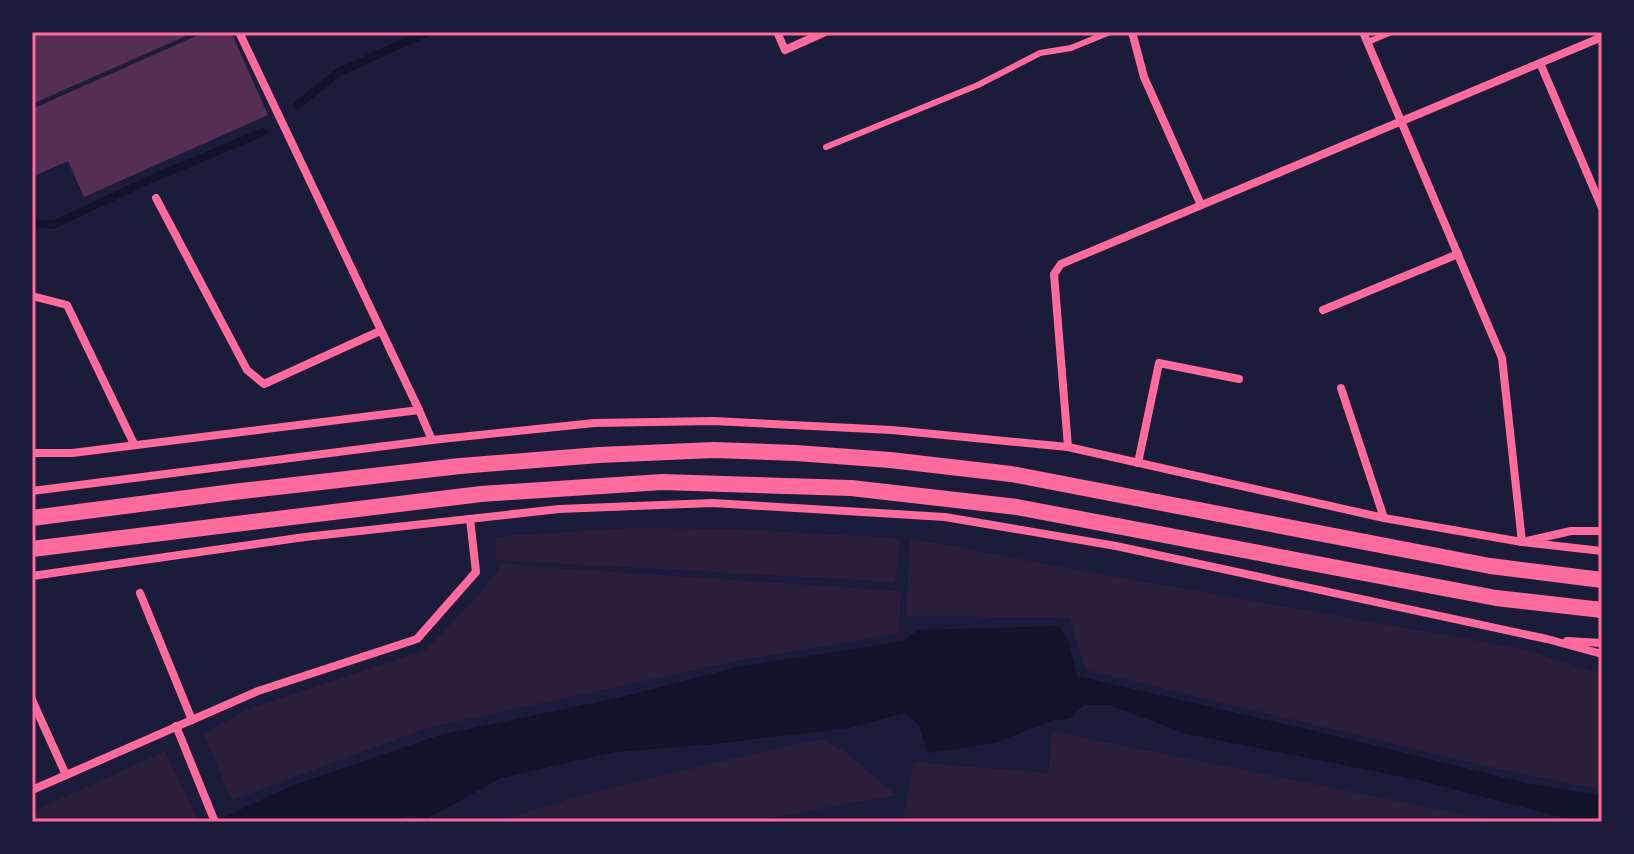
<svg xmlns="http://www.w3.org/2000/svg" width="1634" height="854" viewBox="0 0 1634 854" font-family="'Playfair Display',serif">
<rect width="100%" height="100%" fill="#1b1b3a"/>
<!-- green -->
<g fill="#2a1e3b">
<path d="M 633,528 L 731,529 L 900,538 L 895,582 L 496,560 L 495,538 L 515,535 Z"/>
<path d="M 910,538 L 1061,567 L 1519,648 L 1602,674 L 1602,790 L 1507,771 L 1086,670 L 1069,618 L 906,616 Z"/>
<path d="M 502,562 L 523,566 L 901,591 L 899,633 L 741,660 L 427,728 L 232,800 L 203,734 L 246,710 L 427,649 L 480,593 L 494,576 Z"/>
<path d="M 1052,731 L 1501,822 L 927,822 L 903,817 L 914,762 L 1048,773 Z"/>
<path d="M 822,739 L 845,752 L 896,795 L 748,822 L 496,822 L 585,794 L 773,749 Z"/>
<path d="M 165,751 L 198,819 L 191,822 L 32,822 L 32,812 Z"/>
</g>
<!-- water -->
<path fill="#12122b" d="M 1059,626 L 1068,640 L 1077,676 L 1336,736 L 1530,784 L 1602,796 L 1602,822 L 1580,822 L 1418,780 L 1187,734 L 1109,705 L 1084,705 L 1069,719 L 1053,720 L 994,743 L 927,753 L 919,725 L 905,713 L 849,728 L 705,745 L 614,752 L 501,778 L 428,818 L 411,816 L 381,822 L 214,822 L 291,786 L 443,734 L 622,697 L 738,667 L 903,641 L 918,630 Z"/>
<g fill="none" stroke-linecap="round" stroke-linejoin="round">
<!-- stream -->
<g stroke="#12122b" stroke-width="8">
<path d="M 297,105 L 339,72 L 428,32"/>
<path d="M 32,223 L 53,225 L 151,179 L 263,132"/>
</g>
</g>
<!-- building -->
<g fill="#542f53">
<path d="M 32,32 L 195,32 L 32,104 Z"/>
<path d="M 205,32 L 231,32 L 268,115 L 84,197 L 68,161 L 32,177 L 32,109 Z"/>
</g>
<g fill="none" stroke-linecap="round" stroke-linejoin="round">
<!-- service -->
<g stroke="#ff6b9d" stroke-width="6">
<path d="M 1368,42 L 1391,32"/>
<path d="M 826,147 L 978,85 L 1040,53 L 1071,48 L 1110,32"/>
</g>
<!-- minor -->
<g stroke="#ff6b9d" stroke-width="8">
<path d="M 239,32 L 419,410 L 432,440"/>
<path d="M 777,32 L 785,50 L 825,32"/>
<path d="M 1132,32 L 1144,77 L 1201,205"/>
<path d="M 1363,32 L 1502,358 L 1522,542 L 1602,551"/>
<path d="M 1540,63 L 1602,208"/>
<path d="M 156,198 L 247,370 L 264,384 L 380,331"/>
<path d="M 32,296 L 67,305 L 134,444"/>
<path d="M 1323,310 L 1458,254"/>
<path d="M 1341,388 L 1384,518"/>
<path d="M 1068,447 L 1054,274 L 1061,264 L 1602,37"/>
<path d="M 32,453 L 72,453 L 419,410"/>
<path d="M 1138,463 L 1159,363 L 1239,379"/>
<path d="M 32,491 L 432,440 L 594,423 L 713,421 L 892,430 L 1068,447 L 1384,518 L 1522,542 L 1571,531 L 1602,531"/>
<path d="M 32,576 L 305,537 L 559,509 L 712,503 L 945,517 L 1116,546 L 1547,639 L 1602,654"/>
<path d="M 140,593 L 192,720"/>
<path d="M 1567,641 L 1602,643"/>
<path d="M 32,700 L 66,775"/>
<path d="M 176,726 L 215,822"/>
<path d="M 32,790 L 258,691 L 417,639 L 476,572 L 470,519"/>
</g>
<!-- secondary -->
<g stroke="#ff6b9d" stroke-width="16">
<path d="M 32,518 L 233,492 L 460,466 L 599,455 L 714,450 L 796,453 L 890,460 L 1011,474 L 1490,566 L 1602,580"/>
<path d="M 32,549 L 481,494 L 662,482 L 851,488 L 1017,507 L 1496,598 L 1602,610"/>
</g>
</g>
<!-- border -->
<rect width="1634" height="854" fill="none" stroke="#1b1b3a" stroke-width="68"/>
<rect x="34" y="34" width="1566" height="786" fill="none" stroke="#ff6b9d" stroke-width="3"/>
</svg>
